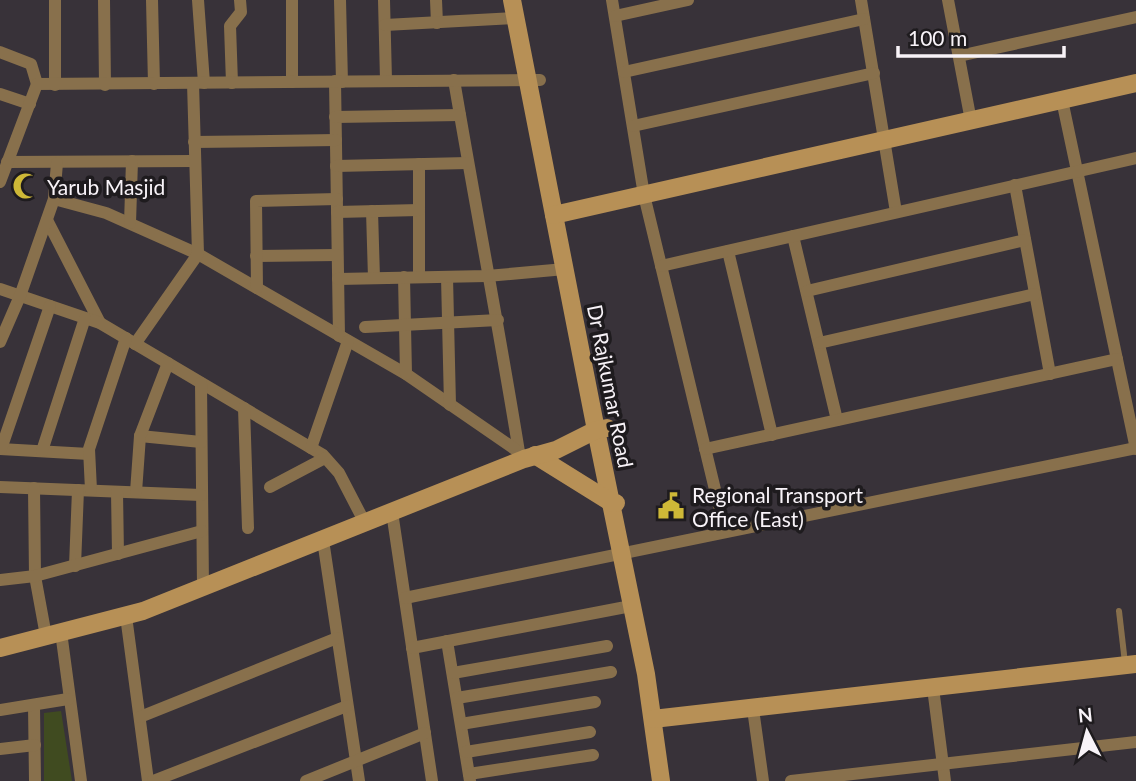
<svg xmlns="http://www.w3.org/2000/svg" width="1136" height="781" viewBox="0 0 1136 781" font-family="Lato,sans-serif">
<rect width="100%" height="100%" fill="#383239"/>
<!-- green -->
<path fill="#404b20" d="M 61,711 L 72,781 L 44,781 L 44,713 Z"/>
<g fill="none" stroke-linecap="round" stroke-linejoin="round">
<!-- lane -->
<path stroke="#88704c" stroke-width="6" d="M 1119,611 L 1125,663"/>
<!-- street -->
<g stroke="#88704c" stroke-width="12">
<path d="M 55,0 L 55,85"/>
<path d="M 104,0 L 105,85"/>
<path d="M 152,0 L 154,84"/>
<path d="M 198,0 L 204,83"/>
<path d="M 292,0 L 292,82"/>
<path d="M 340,0 L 342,82"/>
<path d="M 384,0 L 386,80"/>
<path d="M 436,0 L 437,23"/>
<path d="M 612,0 L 644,195 L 725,531"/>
<path d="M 861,0 L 896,212"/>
<path d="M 948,0 L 971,121"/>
<path d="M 615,16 L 688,0"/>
<path d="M 385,25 L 516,18"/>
<path d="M 0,52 L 31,64 L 37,84"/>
<path d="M 959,56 L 1136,17"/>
<path d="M 624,72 L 864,19"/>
<path d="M 454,80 C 475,204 499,328 519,452"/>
<path d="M 335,81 L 339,336"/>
<path d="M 232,83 L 230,26 L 241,12 L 240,0"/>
<path d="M 0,94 L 30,104"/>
<path d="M 1062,100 L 1136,449"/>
<path d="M 335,117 L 460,115"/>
<path d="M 633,126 L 874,73"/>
<path d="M 194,142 L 336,140"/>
<path d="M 7,162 L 194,161"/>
<path d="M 419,164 L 419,277"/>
<path d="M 336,166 L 468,163"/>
<path d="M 0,182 L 37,84 L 540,80"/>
<path d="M 1015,185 L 1050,374"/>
<path d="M 54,199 L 106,213 L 198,254 L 406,374 L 519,452 L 524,459"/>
<path d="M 372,211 L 374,278"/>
<path d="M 337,212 L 419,210"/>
<path d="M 47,220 L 100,323"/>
<path d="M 130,223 L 132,161"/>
<path d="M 793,236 L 837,420"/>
<path d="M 728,251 L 772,435"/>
<path d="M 256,256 L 337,255"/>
<path d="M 661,266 L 1136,158"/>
<path d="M 404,277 L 406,374"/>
<path d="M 447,277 L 450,405"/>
<path d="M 338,279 L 487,276 L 565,269"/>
<path d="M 257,288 L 256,201 L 337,199"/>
<path d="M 0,289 L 100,323 L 323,455 L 339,473 L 365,523"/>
<path d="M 807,291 L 1025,240"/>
<path d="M 365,327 L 498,320"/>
<path d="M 0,342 L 20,296 L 54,199 L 57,163"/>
<path d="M 819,343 L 1035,294"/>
<path d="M 135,344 L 198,254 L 193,83"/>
<path d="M 201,383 L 203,587"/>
<path d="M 244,408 L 248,528"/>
<path d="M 140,436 L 201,442"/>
<path d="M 311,448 L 348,341"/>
<path d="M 0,449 L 89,454"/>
<path d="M 1,449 L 50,306"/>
<path d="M 705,449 L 1117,359"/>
<path d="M 42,451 L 85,318"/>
<path d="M 0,487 L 201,495"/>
<path d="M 270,487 L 325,458"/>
<path d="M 34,488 L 35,576 L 46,636"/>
<path d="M 91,490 L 89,449 L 126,338"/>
<path d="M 117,492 L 118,554"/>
<path d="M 136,492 L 140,436 L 168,363"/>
<path d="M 392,512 L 432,781"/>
<path d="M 323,540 L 359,781"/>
<path d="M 75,566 L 78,490"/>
<path d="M 0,580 L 35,576 L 202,531"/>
<path d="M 405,598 L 1136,448"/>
<path d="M 126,616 L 148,781"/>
<path d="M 61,632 L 81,781"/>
<path d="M 447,641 L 470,781"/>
<path d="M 412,648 L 631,606"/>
<path d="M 453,673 L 607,646"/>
<path d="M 933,688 L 945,781"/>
<path d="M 457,698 L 611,672"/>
<path d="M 34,706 L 35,781"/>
<path d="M 753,709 L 763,781"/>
<path d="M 0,710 L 68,699"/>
<path d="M 140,717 L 337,638"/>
<path d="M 461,724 L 595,702"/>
<path d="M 0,749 L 35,745"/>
<path d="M 466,752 L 590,732"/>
<path d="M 469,774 L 593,755"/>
<path d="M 153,781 L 347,706"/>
<path d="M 306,781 L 425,733"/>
<path d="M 791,781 L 1136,742"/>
</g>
<!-- secondary -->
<g stroke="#b79056" stroke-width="18">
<path d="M 512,0 L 596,430 L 646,674 L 661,781"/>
<path d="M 554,215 L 1136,83"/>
<path d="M 535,455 L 612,503 L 616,503"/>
<path d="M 0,648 L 143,611 L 524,459 L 556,450 L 596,430 L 607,428"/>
<path d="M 653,719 L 1136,664"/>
</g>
</g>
<!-- icons -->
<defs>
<g id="mosque-bare" transform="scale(2.1)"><path d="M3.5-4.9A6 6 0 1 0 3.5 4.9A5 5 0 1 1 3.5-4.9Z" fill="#ceb837" stroke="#1e1b1e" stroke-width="2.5" paint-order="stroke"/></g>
<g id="civic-bare" transform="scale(2.1)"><path d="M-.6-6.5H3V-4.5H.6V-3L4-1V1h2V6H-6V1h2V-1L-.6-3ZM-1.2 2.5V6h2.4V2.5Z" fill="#ceb837" stroke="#1e1b1e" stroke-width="2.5" paint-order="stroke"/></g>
</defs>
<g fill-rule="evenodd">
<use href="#mosque-bare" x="26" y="186"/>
<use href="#civic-bare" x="671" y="506"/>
</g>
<g text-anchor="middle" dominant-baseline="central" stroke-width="7" stroke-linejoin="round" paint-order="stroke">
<!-- poi labels -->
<g font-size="21" fill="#f8f3f8" stroke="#1e1b1e" text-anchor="start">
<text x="47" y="186">Yarub Masjid</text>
<text x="692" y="494">Regional Transport<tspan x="692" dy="24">Office (East)</tspan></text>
</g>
<!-- street labels -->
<g font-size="21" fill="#f8f3f8" stroke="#1e1b1e">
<text transform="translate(611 386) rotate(79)">Dr Rajkumar Road</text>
</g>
</g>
<!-- north arrow -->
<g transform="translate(1087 732) rotate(354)" stroke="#1e1b1e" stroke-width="5" paint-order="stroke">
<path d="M0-5L12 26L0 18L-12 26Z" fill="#f8f3f8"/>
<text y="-10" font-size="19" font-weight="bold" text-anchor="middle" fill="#f8f3f8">N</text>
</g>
<!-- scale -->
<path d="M898 46v10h166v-10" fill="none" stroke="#f8f3f8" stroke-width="3.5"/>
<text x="908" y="46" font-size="21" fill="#f8f3f8" stroke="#1e1b1e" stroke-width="5" paint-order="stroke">100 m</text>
</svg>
